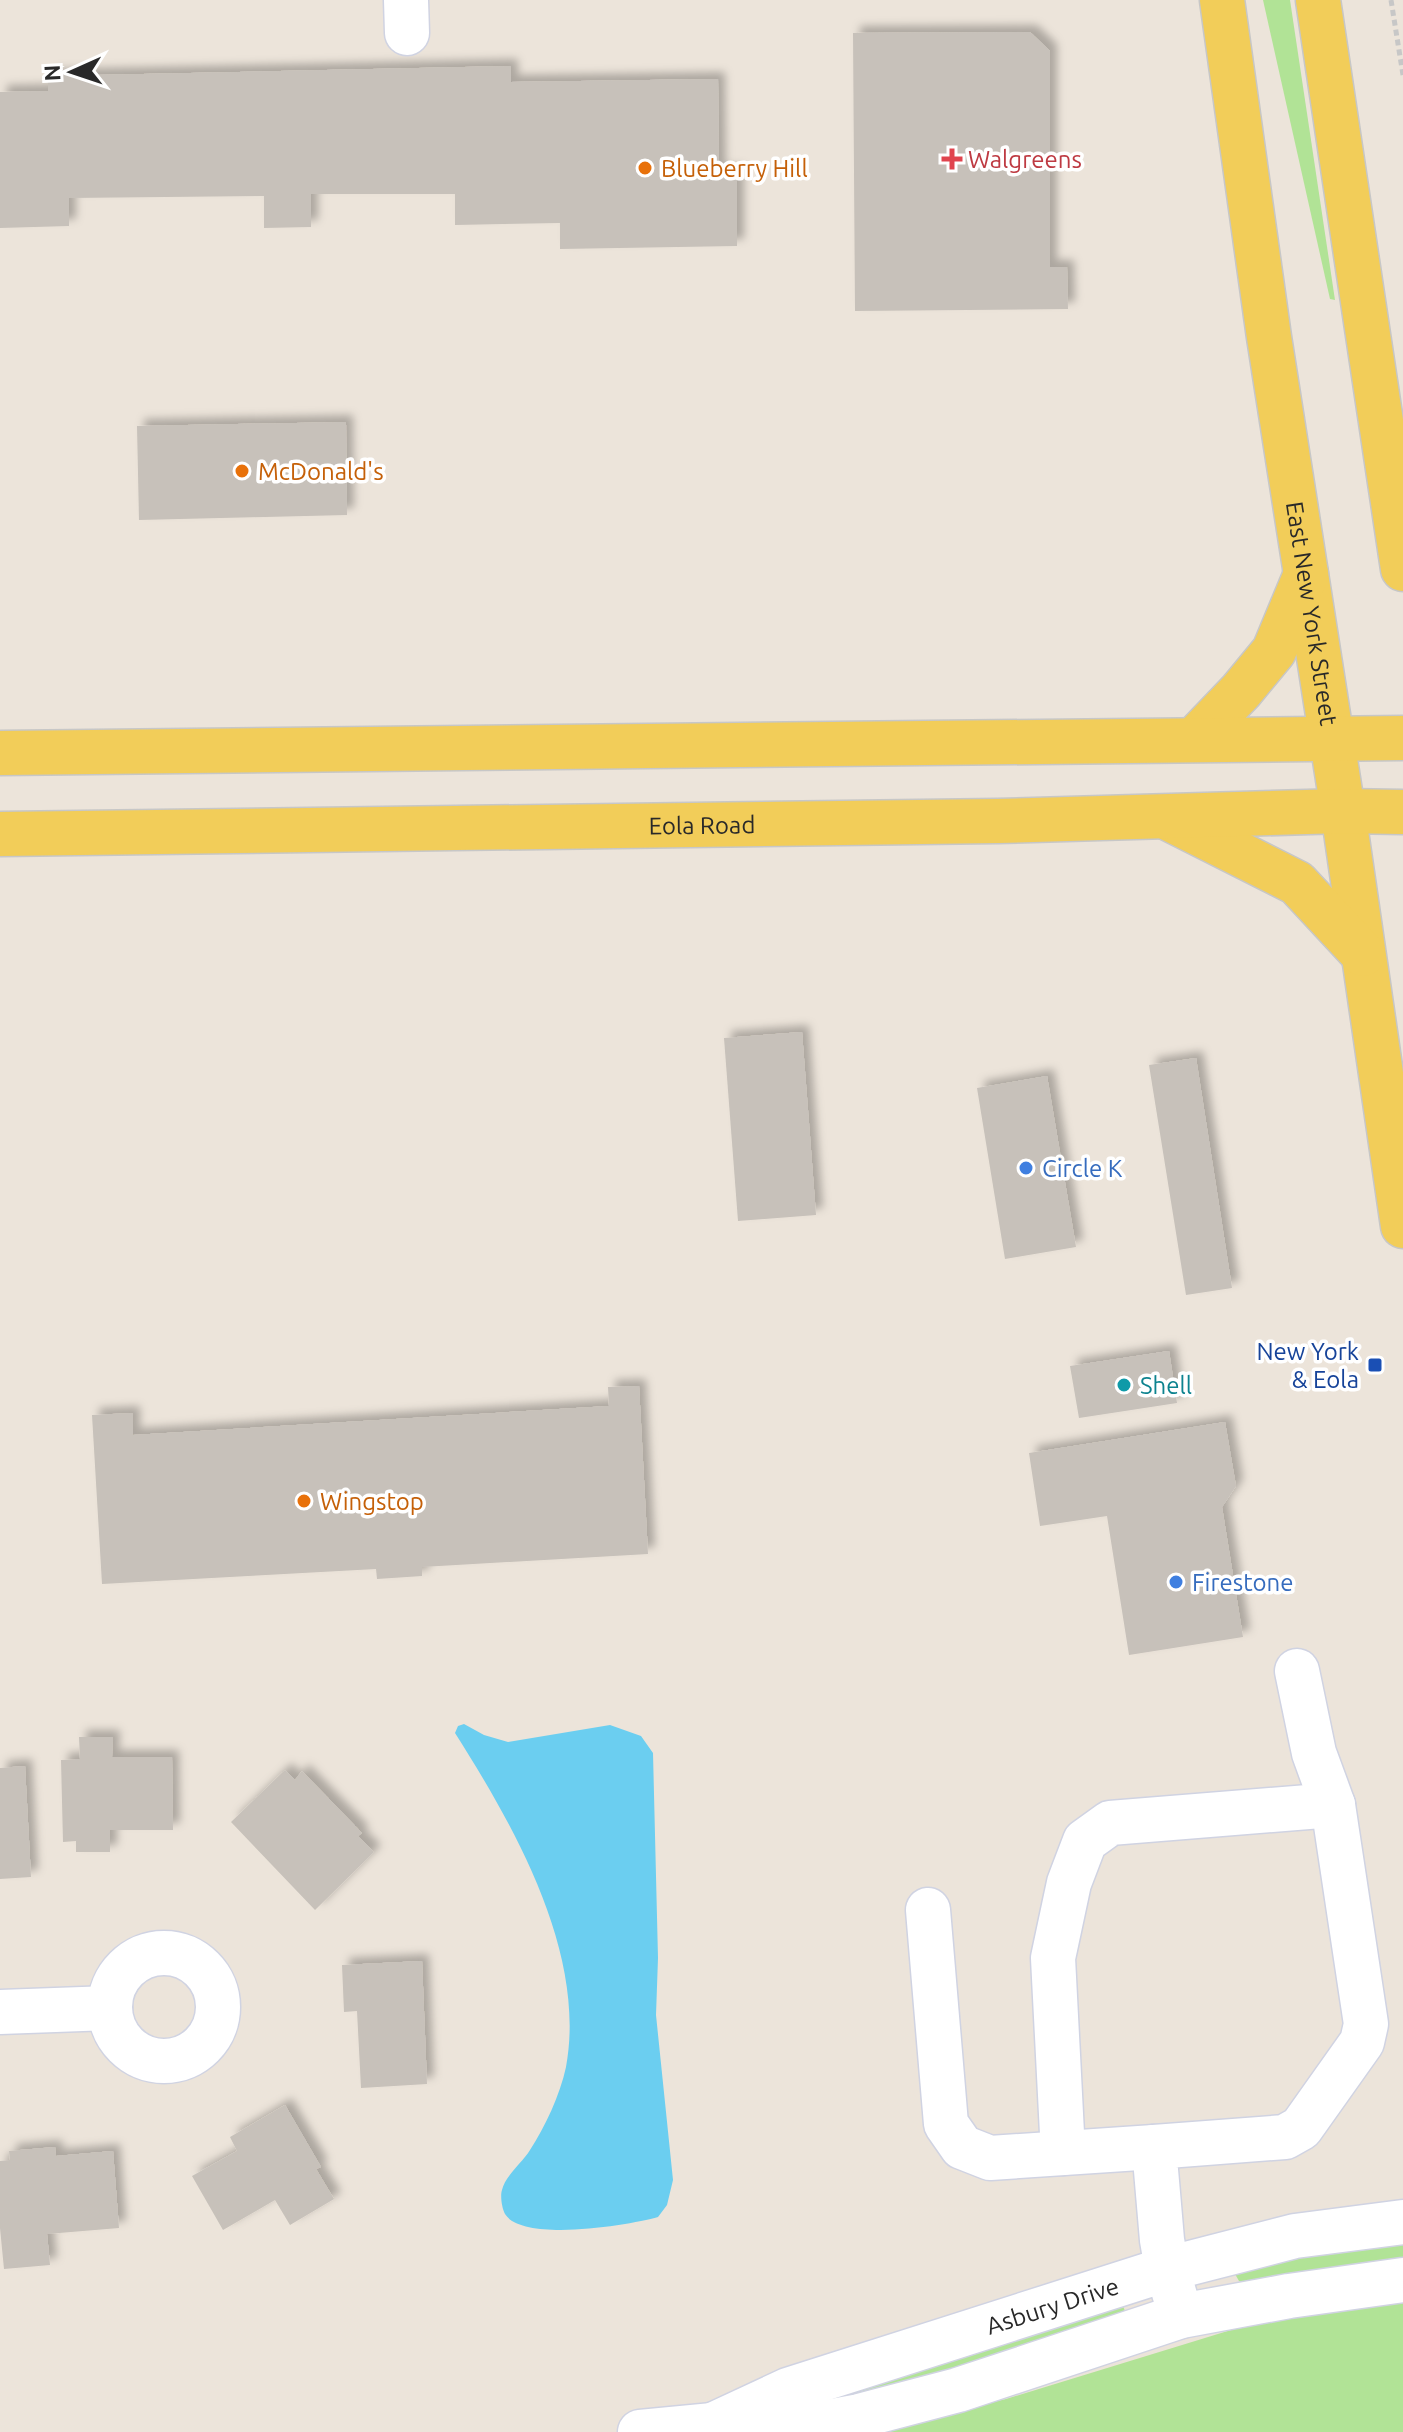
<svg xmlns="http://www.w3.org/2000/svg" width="1403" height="2432" viewBox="0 0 1403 2432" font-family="Ubuntu,sans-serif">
<defs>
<filter id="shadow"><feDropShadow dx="7" dy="-7" stdDeviation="4" flood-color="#0004"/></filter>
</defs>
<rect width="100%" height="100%" fill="#ece4da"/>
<!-- green -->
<g fill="#b1e396">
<path d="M 1263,0 L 1290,0 L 1335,300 L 1330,299 Z"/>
<path d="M 1403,2234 L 1403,2258 L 1321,2269 L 1256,2285 L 1239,2281 L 1235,2274 L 1237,2266 Z"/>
<path d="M 1403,2299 L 1403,2432 L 864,2432 L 1006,2399 L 1257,2322 Z"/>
<path d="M 1121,2301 L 1127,2316 L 890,2396 L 766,2410 Z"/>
</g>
<!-- water -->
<path fill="#6bcef0" d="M 464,1724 L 484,1735 L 508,1742 L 610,1725 L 641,1736 L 653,1753 L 658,1958 L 656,2015 L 673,2180 L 667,2205 L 658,2217 C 630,2225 523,2243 505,2214 C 502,2208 500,2196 502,2190 C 505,2176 522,2163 530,2150 C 545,2127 560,2095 566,2067 C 587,1953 514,1826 455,1733 L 458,1726 Z"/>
<!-- building -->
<g fill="#c7c1ba" filter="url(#shadow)">
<path d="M 1030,32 L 1050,51 L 1050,267 L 1067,267 L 1068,309 L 855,311 L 853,33 Z"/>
<path d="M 511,66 L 511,82 L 718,79 L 719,172 L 737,172 L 737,246 L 560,249 L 560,223 L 455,225 L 455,194 L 311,194 L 311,227 L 264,228 L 264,196 L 69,198 L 69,226 L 0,228 L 0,92 L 48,91 L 48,76 Z"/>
<path d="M 346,422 L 347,515 L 139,520 L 137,426 Z"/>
<path d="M 802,1032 L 816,1215 L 738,1221 L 724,1038 Z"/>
<path d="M 1196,1058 L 1232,1288 L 1186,1295 L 1149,1065 Z"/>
<path d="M 1047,1076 L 1076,1247 L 1005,1259 L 977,1088 Z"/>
<path d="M 1169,1351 L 1177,1403 L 1079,1418 L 1070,1366 Z"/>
<path d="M 639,1386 L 648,1554 L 422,1567 L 422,1576 L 377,1579 L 376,1569 L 102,1584 L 92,1415 L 133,1413 L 133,1435 L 609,1406 L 608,1387 Z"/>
<path d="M 1225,1422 L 1236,1486 L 1222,1507 L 1243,1637 L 1129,1655 L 1107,1516 L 1040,1526 L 1029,1453 Z"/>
<path d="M 79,1737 L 113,1737 L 112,1757 L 172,1757 L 173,1830 L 110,1830 L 110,1852 L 76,1852 L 76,1841 L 63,1842 L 61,1760 L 80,1759 Z"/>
<path d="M 25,1766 L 31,1877 L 0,1879 L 0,1768 Z"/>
<path d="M 285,1770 L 295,1780 L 302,1771 L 362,1833 L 358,1836 L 374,1852 L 315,1910 L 231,1822 Z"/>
<path d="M 422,1961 L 427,2084 L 361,2088 L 357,2011 L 344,2012 L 342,1965 Z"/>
<path d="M 285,2105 L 321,2167 L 316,2169 L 334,2199 L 290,2225 L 275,2200 L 223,2230 L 192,2176 L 237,2151 L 230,2137 Z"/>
<path d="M 55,2147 L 56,2156 L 113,2151 L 119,2228 L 47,2234 L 50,2265 L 4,2269 L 0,2228 L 0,2161 L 10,2160 L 9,2151 Z"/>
</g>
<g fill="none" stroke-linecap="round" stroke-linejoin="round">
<!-- minor casing -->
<g stroke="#d0d3e2" stroke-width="47">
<g id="minor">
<path d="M 406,0 L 407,33"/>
<path d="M 928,1910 L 946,2124 L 962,2147 L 990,2158 L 1154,2147"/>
<circle cx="164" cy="2007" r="54"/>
<path d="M 0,2012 L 110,2008"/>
<path d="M 1063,2153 L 1053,1958 L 1069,1883 L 1085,1841 L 1110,1823 L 1333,1805"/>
<path d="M 1181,2316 L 1167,2269 L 1162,2240 L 1154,2147 L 1285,2137 L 1301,2128 L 1362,2042 L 1366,2024 L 1333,1805 L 1314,1753 L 1297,1671"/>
<path id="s1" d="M 715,2424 L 788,2390 L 1167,2269 L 1295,2236 L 1403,2222"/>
<path d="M 640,2432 L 713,2425 L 779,2431 L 859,2416 L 958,2390 L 1181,2316 L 1289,2296 L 1403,2280"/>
</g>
</g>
<!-- major casing -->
<g stroke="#c7c7c7" stroke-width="47">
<g id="major">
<path id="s2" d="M 1222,0 L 1269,337 L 1343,811 L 1403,1226"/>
<path d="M 1318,0 L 1403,569"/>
<path d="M 1195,739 L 1241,691 L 1274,651 L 1306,574"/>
<path d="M 0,753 L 1403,738"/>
<path d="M 1170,819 L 1297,883 L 1363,954"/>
<path id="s3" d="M 0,834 L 998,821 L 1343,811 L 1403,812"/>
</g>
</g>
<!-- path -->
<path stroke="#c7c7c7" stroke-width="5" stroke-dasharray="6 4" stroke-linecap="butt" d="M 1391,0 L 1403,75"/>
<!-- minor -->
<use href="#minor" stroke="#fff" stroke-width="44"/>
<!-- major -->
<use href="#major" stroke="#f2cd59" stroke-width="44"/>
</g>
<!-- markers -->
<path fill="#e0444e" stroke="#fff" stroke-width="3" d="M948 147h8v8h8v8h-8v8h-8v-8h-8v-8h8z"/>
<g fill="#e8710a" stroke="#fff" stroke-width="3">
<circle cx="645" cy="168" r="8"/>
<circle cx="242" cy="471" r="8"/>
<circle cx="304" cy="1501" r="8"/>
</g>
<g fill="#3f7fe0" stroke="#fff" stroke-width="3">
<circle cx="1026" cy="1168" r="8"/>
<circle cx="1176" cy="1582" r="8"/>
</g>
<rect fill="#1a4fb4" stroke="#fff" stroke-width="3" x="1367" y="1357" width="16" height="16" rx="4"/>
<circle fill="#0f9aa8" stroke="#fff" stroke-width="3" cx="1124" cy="1385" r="8"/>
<g text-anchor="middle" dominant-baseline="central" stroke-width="7" stroke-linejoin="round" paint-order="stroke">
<!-- health labels -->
<g font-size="24" fill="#be3a42" stroke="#fff" text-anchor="start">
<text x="968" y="159">Walgreens</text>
</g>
<!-- food labels -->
<g font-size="24" fill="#c56008" stroke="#fff" text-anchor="start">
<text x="661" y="168">Blueberry Hill</text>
<text x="258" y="471">McDonald's</text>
<text x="320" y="1501">Wingstop</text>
</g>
<!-- street labels -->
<g font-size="24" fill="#292929" stroke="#fff">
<text stroke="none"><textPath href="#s2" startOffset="620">East New York Street</textPath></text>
<text stroke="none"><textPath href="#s3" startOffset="702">Eola Road</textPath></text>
<text stroke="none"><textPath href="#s1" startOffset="358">Asbury Drive</textPath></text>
</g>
<!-- shop labels -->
<g font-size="24" fill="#366cbe" stroke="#fff" text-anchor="start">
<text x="1042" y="1168">Circle K</text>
<text x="1192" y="1582">Firestone</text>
</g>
<!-- transit labels -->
<g font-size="24" fill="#164399" stroke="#fff" text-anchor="end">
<text x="1359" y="1351">New York<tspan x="1359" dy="28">&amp; Eola</tspan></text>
</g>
<!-- culture labels -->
<g font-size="24" fill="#0d838f" stroke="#fff" text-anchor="start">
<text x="1140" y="1385">Shell</text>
</g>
</g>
<!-- north arrow -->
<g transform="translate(72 72) rotate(267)" stroke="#ffffff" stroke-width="6" paint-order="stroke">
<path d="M0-6L14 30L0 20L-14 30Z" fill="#292929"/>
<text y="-12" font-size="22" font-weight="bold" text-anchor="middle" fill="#292929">N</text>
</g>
</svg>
